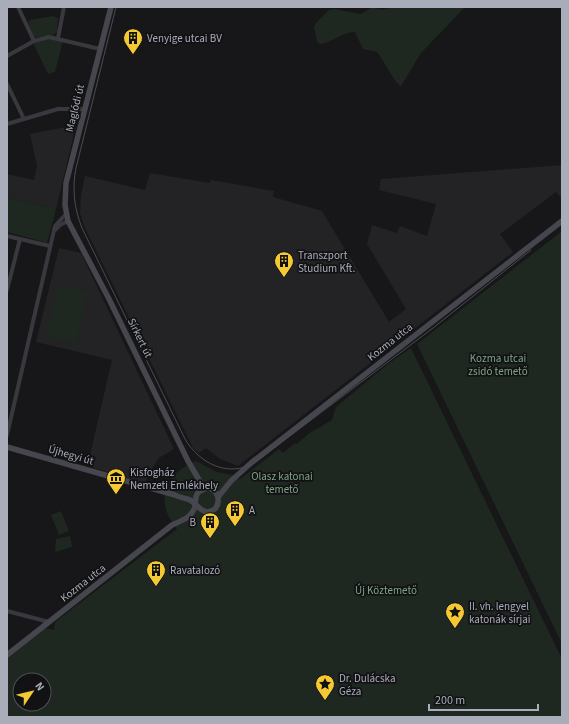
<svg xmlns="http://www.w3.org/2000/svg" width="569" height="724" viewBox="0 0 569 724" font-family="'Source Sans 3',sans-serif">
<rect width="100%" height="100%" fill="#171719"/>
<!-- built -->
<g fill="#232326">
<path d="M 76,125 L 56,209 L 7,197 L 7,174 L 34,180 L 37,166 L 30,134 Z"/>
<path d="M 562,165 L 562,199 L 556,192 L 500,234 L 513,252 L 238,466 L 220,459 L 206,448 L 199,453 L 193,448 L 85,228 L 80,213 L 81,195 L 85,176 L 145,190 L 150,173 L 210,183 L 211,180 L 274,191 L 273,197 L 322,211 L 389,322 L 406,309 L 367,244 L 372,225 L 397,233 L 400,226 L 427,236 L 436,204 L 379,190 L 381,179 Z"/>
<path d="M 59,248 L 81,253 L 174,449 L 159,458 L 150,471 L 145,483 L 94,468 L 93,465 L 96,457 L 90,455 L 112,360 L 36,342 Z"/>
</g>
<!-- green -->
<g fill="#1e2720" fill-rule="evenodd">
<path d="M 373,7 L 382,10 L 393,7 L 465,7 L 421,53 L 401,86 C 394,83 384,60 377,52 L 363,49 L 355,32 C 342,32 334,42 320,44 L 317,42 L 314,27 L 316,23 L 329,10 L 334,9 L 361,14 Z"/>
<path d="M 53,16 L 58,18 L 57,32 L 53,35 L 34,38 L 28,22 L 30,20 Z"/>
<path d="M 48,39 L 63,41 L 55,72 L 48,74 L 33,43 Z"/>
<path d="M 7,197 L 56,209 L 47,243 L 7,232 Z"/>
<path d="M 562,231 L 562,644 L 417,344 Z"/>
<path d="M 57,285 L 88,292 L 76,345 L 45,337 Z"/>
<path d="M 411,348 L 562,659 L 562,717 L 7,717 L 7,658 L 45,628 L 54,630 L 55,622 L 177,529 C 154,502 164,474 196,461 L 217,472 L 233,475 L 240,479 L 279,449 L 283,453 L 295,443 L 297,444 L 308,434 L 332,420 L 336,407 L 388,364 ZM 20,680 L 44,680 L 44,704 L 20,704 Z"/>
<path d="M 61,511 L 69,531 L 59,535 L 51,515 Z"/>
<path d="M 70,536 L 72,547 L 55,552 L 56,539 Z"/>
</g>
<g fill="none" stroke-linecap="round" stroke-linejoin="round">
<!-- street -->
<g stroke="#38383e" stroke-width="4">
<path d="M 18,7 L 34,41"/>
<path d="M 58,38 L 64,7"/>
<path d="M 7,56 L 34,41 L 49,37 L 100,49"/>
<path d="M 7,84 L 24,119"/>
<path d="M 7,124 L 58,109 L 85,109"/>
<path d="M 55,230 L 60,225 L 68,221"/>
<path d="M 7,236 L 50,246"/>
<path d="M 7,290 L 20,239"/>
<path d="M 7,435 L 55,226 L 66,214"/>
<path d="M 7,611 L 49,622"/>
</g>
<!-- secondary -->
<g stroke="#46474e" stroke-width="5.5">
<path d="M 111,7 L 66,183 L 65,205 L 68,221 L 109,299 L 188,461 L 202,485 L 207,488"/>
<path d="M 7,447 L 175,495 C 180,498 186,498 190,500 C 199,505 202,517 215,509 C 223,500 215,483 202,490 C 192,494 198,504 193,511 C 189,519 180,521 172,525 L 7,655"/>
<path d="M 218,497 L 231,481 L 251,463 L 562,221"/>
</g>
<!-- tram -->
<path stroke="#4b4c53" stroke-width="1" d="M 116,7 L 76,168 C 72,188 74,208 82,228 L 185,439 C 199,463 228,478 254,463 L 433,328 L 531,250"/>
</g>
<!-- icons -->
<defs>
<g id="building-pin" transform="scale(1)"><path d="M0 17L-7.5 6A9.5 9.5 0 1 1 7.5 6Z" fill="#f4c933" stroke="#121214"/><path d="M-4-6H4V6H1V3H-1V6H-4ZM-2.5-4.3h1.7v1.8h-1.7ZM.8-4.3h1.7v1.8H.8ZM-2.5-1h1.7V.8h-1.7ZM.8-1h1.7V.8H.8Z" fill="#111"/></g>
<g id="museum-pin" transform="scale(1)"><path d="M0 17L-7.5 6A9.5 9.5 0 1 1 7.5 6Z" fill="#f4c933" stroke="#121214"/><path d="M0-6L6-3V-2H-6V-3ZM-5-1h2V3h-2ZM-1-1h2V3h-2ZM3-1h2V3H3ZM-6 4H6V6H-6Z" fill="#111"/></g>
<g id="sight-pin" transform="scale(1)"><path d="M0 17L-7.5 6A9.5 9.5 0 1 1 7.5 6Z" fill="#f4c933" stroke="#121214"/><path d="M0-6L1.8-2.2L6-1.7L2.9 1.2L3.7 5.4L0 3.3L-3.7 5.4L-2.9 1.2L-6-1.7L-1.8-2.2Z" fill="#111"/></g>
</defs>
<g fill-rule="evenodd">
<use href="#building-pin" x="133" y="38"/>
<use href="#building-pin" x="284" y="261"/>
<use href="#museum-pin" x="116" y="478"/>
<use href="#building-pin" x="235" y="510"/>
<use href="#building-pin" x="210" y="522"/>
<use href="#building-pin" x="156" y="570"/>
<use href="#sight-pin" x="455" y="612"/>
<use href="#sight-pin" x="325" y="684"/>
</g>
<g text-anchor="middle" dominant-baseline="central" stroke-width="3.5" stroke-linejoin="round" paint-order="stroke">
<!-- poi labels -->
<g font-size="11" fill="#a9acb9" stroke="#121214" text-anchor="start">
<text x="147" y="38">Venyige utcai BV</text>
<text x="298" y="255">Transzport<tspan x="298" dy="13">Studium Kft.</tspan></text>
<text x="130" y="472">Kisfogház<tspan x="130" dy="13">Nemzeti Emlékhely</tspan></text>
<text x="249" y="510">A</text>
<text x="196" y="522" text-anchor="end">B</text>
<text x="170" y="570">Ravatalozó</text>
<text x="469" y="606">II. vh. lengyel<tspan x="469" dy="13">katonák sírjai</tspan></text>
<text x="339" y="678">Dr. Dulácska<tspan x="339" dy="13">Géza</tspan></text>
</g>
<!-- street labels -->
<g font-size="11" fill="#a9acb9" stroke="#121214">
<text transform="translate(75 108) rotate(-76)">Maglódi út</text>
<text transform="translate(140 338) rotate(64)">Sírkert út</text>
<text transform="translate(390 342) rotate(-38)">Kozma utca</text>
<text transform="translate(71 455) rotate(16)">Újhegyi út</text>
<text transform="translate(83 583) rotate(-38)">Kozma utca</text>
</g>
<!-- park labels -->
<g font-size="11" fill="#7fa486" stroke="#121214">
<text x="498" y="358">Kozma utcai<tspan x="498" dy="13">zsidó temető</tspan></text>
<text x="282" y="476">Olasz katonai<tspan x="282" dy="13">temető</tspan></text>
<text x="386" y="590">Új Köztemető</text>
</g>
</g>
<!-- border -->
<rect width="569" height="724" fill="none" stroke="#a9acb9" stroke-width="16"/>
<!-- north arrow -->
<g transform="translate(32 692) rotate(55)"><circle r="19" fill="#121214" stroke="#4e5056"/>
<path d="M0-3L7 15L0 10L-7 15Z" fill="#f4c933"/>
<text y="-6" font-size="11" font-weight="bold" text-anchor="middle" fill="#a9acb9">N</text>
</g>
<!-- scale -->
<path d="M429 704v6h109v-6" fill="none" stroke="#a9acb9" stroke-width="2"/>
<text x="435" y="704" font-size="12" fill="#a9acb9" stroke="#121214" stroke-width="3" paint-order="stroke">200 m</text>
</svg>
